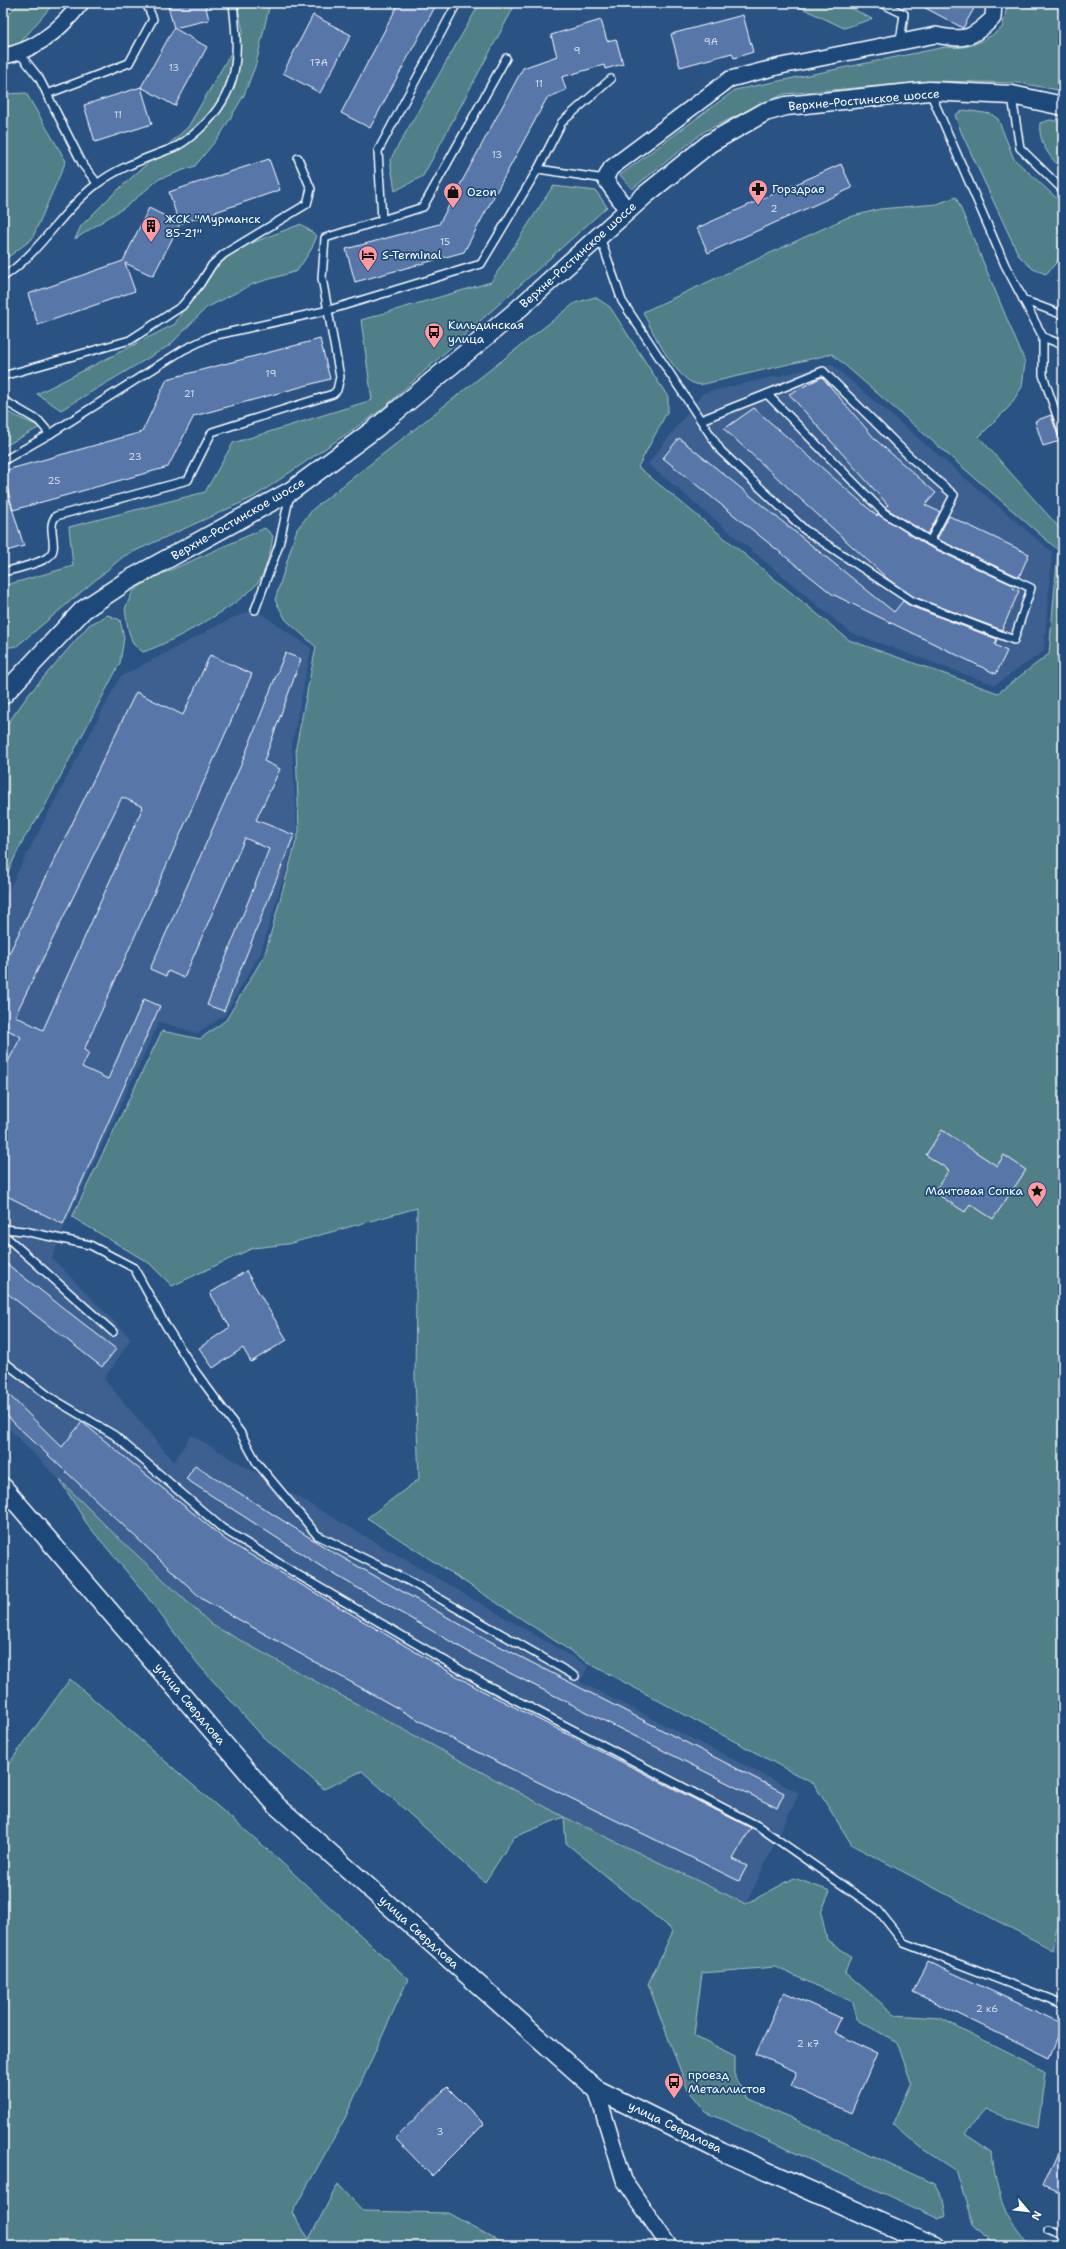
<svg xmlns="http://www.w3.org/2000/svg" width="1066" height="2249" viewBox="0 0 1066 2249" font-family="'Shantell Sans',sans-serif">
<rect width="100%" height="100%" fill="#2a5383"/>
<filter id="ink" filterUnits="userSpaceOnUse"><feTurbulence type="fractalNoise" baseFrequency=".025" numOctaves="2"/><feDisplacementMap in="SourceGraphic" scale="8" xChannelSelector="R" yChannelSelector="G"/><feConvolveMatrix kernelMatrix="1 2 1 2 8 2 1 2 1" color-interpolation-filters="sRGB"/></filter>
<g filter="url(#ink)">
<!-- built -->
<g fill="#3c6190">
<path d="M 831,364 L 1052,552 L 1044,651 L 995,685 L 851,633 L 648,464 L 703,393 Z"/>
<path d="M 255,610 L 311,648 L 292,745 L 297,832 L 261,952 L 225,1015 L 197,1033 L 159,1022 L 65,1225 L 52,1258 L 131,1339 L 104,1379 L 174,1462 L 191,1435 L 588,1666 L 580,1682 L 799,1793 L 746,1904 L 564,1817 L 212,1625 L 108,1528 L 3,1423 L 3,900 L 120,677 L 234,617 Z"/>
<path d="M 1063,1922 L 1063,1954 L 1053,1950 L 1056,1931 Z"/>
</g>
<!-- green -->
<g fill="#517f88" stroke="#a8bfc4">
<path d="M 20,3 L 54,3 L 9,56 L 3,57 L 3,20 Z"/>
<path d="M 237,3 L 270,3 L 256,64 L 244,95 L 221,134 L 195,166 L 159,179 L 128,205 L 75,239 L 81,226 L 110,197 L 188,127 L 243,32 Z"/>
<path d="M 480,3 L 516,3 L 423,176 L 395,191 L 390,160 Z"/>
<path d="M 791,3 L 842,3 L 872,19 L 844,28 Z"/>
<path d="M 1008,3 L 1063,3 L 1063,91 L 1020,83 L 936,81 L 784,94 L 705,131 L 632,189 L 620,175 L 735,90 L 945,47 C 968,50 983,42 1002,28 Z"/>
<path d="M 26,93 L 66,161 L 32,239 L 3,261 L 3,94 Z"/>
<path d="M 964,110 L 991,114 L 998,119 L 1014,159 L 1063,204 L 1063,240 L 1057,262 L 1046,274 L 1033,269 L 1019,256 L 962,134 L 955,115 Z"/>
<path d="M 1050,120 L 1063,122 L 1063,170 C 1049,157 1038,142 1040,123 Z"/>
<path d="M 553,186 L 596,191 L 607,207 L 380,411 L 254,497 L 124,556 L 17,646 L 3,648 L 3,586 L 73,566 L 69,527 L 205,492 L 233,443 L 372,400 L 361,320 L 491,282 Z"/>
<path d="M 956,197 L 1025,362 L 1022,387 L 1009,407 L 979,437 L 1063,532 L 1063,1922 L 1056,1931 L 1053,1950 L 852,1845 L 814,1784 L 592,1665 L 367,1518 L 419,1479 L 415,1378 L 417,1208 L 288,1244 L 253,1248 L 172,1286 L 149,1263 L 72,1217 L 162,1031 L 200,1039 L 226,1020 L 265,954 L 299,831 L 296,747 L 316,647 L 286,620 L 275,600 L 297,529 L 313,509 L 575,303 L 595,297 L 610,307 L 668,397 L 668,410 L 638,467 L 849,640 L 998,693 L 1049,654 L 1058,550 L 832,354 L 708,383 C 705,384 699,385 696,384 C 676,380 651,329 643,312 L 846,218 L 880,209 L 937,204 Z"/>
<path d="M 301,224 L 317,236 L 311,250 L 297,271 L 253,284 L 206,308 L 170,345 L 61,410 L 37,394 L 175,324 L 213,258 Z"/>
<path d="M 3,410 L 40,427 L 3,447 Z"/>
<path d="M 265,528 L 273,536 C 271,550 266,574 256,585 C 236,607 171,643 143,652 L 133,644 L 128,629 L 125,609 L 133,591 L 151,579 Z"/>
<path d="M 108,615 L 120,620 L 124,638 L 120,663 L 44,808 L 23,840 L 3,882 L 3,730 L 29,694 L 89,625 Z"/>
<path d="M 60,1480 L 108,1528 L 212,1625 L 564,1817 L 746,1904 L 794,1878 L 830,1891 L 821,1913 L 827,1940 L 851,1956 L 845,1972 L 895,2015 L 940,2018 L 1045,2071 L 1038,2128 L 985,2110 L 965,2134 L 992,2152 C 996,2189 1002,2214 1027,2242 L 1027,2246 L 997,2246 L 992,2244 L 973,2225 L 956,2171 L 924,2150 L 893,2123 L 911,2082 L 897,2042 L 857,2020 L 853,2002 L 775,1967 L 702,1973 L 694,2035 L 735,2056 L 735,2078 L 748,2098 L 934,2184 L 943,2200 L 946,2215 L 939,2219 L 706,2112 L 687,2088 L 648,1984 L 673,1931 L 566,1843 L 564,1817 L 514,1837 L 485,1882 L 362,1771 L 324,1789 L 263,1737 L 198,1664 L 142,1590 L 87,1524 Z"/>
<path d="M 70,1679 L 267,1849 L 408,1979 L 345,2118 L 292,2213 L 309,2239 L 338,2184 L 363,2211 L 448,2213 L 508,2246 L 3,2246 L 3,1772 Z"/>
<path d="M 1062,2088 L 1063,2088 L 1063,2128 L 1058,2125 Z"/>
</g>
<!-- building -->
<g fill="#5877a8" stroke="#fff" fill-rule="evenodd">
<path d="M 167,3 L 205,3 L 209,20 L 174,28 Z"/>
<path d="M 399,3 L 437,3 L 370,128 L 341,113 Z"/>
<path d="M 916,3 L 977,3 L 963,28 Z"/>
<path d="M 313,15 L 351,35 L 320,93 L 283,73 Z"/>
<path d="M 743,15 L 753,52 L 734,58 L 732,53 L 680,67 L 671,34 Z"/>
<path d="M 601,20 L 607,41 L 616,39 L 623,64 L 605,69 L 604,65 L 562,77 L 566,90 L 547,98 L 464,252 L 355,282 L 346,249 L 439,224 L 523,68 L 557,56 L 551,35 Z"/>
<path d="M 174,28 L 207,47 L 175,106 L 141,87 Z"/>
<path d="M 141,87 L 152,124 L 95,142 L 84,105 Z"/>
<path d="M 269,159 L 280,190 L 180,224 L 153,276 L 125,263 L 135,291 L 38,325 L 28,294 L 123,261 L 149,208 L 179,223 L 169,192 Z"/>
<path d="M 841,164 L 852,188 L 708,253 L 697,228 Z"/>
<path d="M 320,339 L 330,379 L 194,416 L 168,467 L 13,510 L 3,471 L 142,432 L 167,379 Z"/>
<path d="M 822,377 L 876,440 L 936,493 L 925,505 L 940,512 L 928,534 L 887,509 L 885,507 L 888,505 L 789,394 Z"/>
<path d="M 754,408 L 877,516 L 878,514 L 928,546 L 1015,586 L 1013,588 L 1019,591 L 1002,630 L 914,597 L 889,580 L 724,429 Z"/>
<path d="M 1051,415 L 1058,436 L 1063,440 L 1043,446 L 1035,421 Z"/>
<path d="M 679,438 L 894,612 L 903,601 L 910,606 L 997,639 L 995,645 L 1007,651 L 996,674 L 832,594 L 663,458 Z"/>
<path d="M 6,489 L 24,546 L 3,552 L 3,490 Z"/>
<path d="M 949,516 L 1029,554 L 1019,577 L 937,539 Z"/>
<path d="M 285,653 L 301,659 L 264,761 L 280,769 L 256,820 L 294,835 L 224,1011 L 207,1005 L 269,849 L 245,838 L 184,978 L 168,971 L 166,976 L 150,969 L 241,765 Z"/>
<path d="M 210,655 L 252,674 L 84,1050 L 89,1053 L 82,1067 L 108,1079 L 144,999 L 160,1006 L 63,1224 L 3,1194 L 3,1071 L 21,1037 L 8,1030 L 3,1040 L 3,966 L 136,692 L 183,715 ZM 122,797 L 143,807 L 43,1030 L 15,1016 Z"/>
<path d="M 942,1130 L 997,1166 L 1004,1155 L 1026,1170 L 993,1219 L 970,1204 L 965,1212 L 934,1192 L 949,1170 L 926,1155 Z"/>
<path d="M 3,1261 L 116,1349 L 102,1367 L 3,1290 Z"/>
<path d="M 246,1271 L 287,1340 L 251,1362 L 243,1348 L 213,1368 L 199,1348 L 230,1327 L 210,1293 Z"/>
<path d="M 3,1389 L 62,1447 L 82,1422 L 227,1541 L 477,1688 L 751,1828 L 733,1859 L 747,1866 L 739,1881 L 467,1747 L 202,1599 L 16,1425 L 3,1411 Z"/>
<path d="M 195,1465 L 331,1551 L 486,1639 L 784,1793 L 777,1808 L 474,1655 L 325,1569 L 186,1479 Z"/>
<path d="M 927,1961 L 1063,2024 L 1049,2058 L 913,1992 Z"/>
<path d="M 784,1992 L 841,2018 L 834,2033 L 877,2053 L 851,2113 L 791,2086 L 797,2072 L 756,2054 Z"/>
<path d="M 447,2087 L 484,2124 L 432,2176 L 395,2138 Z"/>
<path d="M 1063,2141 L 1063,2196 L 1043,2187 Z"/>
</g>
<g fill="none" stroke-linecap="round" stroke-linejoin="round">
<!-- service casing -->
<g stroke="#fff" stroke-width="10">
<g id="service">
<path d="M 881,3 L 904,14 L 900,42"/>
<path d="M 20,54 L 39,78 L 83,165 L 97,183"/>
<path d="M 930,92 L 1005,265 L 1043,337 L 1063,345"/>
<path d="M 47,94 L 129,63 L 153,19 L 146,3"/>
<path d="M 1012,97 L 1020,148 L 1063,190"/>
<path d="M 538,169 L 562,122 L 611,79"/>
<path d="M 382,220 L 378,151 L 457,3"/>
<path d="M 600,237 L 622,301 L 721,451 L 805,530 L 912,601 L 1014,640 L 1031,588 L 930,541 L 884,513 L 767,394 L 701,420"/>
<path d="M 3,277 C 41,252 61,211 97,184 C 115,170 136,162 157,154 C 164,151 172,149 179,145 C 189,139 199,130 207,122 C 242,84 238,51 233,3"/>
<path d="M 1023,300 L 1063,315"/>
<path d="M 1043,337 L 1043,375 L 1063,434"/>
<path d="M 3,376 L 130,340 L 182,306 L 200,284 L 212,265 L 224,254 L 307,204 L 311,189 L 298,158"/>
<path d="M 767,394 L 823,371 L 910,457 L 954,495 L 930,541"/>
<path d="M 3,400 L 39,421 L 50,434"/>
<path d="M 3,461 L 50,434 L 183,350 L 212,336 L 329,310 L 481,264 L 538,169 L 605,179"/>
<path d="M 3,572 C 15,569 39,564 48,557 C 61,548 45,528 56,516 L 188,480 L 212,432 L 333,394 L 337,390 L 340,377 L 322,278 L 325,238 L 423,207 L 506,58"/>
<path d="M 255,610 L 279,545 L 290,494"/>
<path d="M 3,1229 L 24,1231 L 90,1245 L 134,1268 L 166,1326 L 195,1371 L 240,1432 L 257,1463 L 317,1535 L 409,1581 L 575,1676"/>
<path d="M 3,1234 L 113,1332"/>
<path d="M 3,1361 L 50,1397 L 114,1435 L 222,1528 L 295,1573 L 485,1684 L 758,1826 L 878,1910 L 904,1943 L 1063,2004"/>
<path d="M 1048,2229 L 1063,2235"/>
</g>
</g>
<!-- minor casing -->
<g stroke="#fff" stroke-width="18">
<g id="minor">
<path d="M 3,56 C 36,51 61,29 81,3"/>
<path d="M 627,210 L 605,179 L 611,168 L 730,79 L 781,66 L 936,35 C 966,41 971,39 993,18 L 994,3"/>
<path d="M 596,2089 L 624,2180 L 669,2246"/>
</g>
</g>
<!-- tertiary casing -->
<g stroke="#fff" stroke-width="21">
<g id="tertiary">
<path d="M 3,695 L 83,610 L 127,581 L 291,491 L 376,428 L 514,313 L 645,195 L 710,143 L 765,112 L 786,106 L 929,91 L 1012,95 L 1063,106"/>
<path d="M 3,1487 L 277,1806 L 596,2089 L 721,2151 L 935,2246"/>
</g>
</g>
<!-- service -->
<use href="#service" stroke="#1f4a7a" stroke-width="7"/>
<!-- minor -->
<use href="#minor" stroke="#1f4a7a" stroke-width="15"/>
<!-- tertiary -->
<use href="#tertiary" stroke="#1f4a7a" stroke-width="18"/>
</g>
</g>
<!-- icons -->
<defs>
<g id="pharmacy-pin" transform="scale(1)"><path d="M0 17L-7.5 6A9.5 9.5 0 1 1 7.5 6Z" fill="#ff9aa2" stroke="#1f4a7a"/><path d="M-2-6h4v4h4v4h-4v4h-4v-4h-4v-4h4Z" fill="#111"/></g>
<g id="shop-pin" transform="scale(1)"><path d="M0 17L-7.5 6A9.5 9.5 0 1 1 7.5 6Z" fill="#ff9aa2" stroke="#1f4a7a"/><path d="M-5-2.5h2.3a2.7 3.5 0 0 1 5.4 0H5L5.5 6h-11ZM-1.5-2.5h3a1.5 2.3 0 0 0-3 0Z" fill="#111"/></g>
<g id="building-pin" transform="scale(1)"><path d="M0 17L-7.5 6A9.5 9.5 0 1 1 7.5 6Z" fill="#ff9aa2" stroke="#1f4a7a"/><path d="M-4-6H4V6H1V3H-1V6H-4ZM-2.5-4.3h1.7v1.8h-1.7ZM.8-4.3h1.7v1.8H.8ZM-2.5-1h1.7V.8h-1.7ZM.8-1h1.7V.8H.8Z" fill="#111"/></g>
<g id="hotel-pin" transform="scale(1)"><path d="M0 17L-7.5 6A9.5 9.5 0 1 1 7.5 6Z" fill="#ff9aa2" stroke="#1f4a7a"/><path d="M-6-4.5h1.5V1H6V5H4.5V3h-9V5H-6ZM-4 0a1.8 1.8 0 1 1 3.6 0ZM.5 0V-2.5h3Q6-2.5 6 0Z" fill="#111"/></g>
<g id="bus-pin" transform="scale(1)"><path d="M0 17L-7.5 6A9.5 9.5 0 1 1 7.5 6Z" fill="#ff9aa2" stroke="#1f4a7a"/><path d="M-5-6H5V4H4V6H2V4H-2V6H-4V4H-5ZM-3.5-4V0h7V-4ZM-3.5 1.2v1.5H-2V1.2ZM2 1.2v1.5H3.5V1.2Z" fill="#111"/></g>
<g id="sight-pin" transform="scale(1)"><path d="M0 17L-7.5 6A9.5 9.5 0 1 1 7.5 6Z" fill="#ff9aa2" stroke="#1f4a7a"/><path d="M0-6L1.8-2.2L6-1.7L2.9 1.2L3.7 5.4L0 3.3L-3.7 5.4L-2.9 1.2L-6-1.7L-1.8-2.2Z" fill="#111"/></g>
</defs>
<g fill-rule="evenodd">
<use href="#pharmacy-pin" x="758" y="189"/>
<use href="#shop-pin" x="453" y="192"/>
<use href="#building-pin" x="151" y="226"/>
<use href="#hotel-pin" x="368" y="255"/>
<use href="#bus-pin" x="434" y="332"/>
<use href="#sight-pin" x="1037" y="1191"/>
<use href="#bus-pin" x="674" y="2082"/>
</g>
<g text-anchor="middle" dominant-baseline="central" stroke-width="3.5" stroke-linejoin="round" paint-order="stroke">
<!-- number labels -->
<g font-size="10" fill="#d5dde9">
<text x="711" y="41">9А</text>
<text x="577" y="50">9</text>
<text x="319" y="62">17А</text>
<text x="174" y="67">13</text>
<text x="539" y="83">11</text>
<text x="118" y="114">11</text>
<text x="497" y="154">13</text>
<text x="774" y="208">2</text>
<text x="445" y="241">15</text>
<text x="271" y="373">19</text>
<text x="189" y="393">21</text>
<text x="135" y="456">23</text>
<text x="54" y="480">25</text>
<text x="987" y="2008">2 к6</text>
<text x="808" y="2043">2 к7</text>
<text x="440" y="2131">3</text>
</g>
<!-- street labels -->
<g font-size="12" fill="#fff" stroke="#1f4a7a">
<text transform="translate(864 100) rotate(-5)">Верхне-Ростинское шоссе</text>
<text transform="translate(578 255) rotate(-42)">Верхне-Ростинское шоссе</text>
<text transform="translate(238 519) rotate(-30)">Верхне-Ростинское шоссе</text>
<text transform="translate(190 1704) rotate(50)">улица Свердлова</text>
<text transform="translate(419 1932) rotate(42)">улица Свердлова</text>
<text transform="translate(675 2127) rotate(26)">улица Свердлова</text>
</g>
<!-- poi labels -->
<g font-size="12" fill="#fff" stroke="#1f4a7a" text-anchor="start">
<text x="772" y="189">Горздрав</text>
<text x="467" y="192">Ozon</text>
<text x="165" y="219">ЖСК "Мурманск<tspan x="165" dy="14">85-21"</tspan></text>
<text x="382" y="255">S-Terminal</text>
<text x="448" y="325">Кильдинская<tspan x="448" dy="14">улица</tspan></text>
<text x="1023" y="1191" text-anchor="end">Мачтовая Сопка</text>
<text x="688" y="2075">проезд<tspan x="688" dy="14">Металлистов</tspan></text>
</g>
</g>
<!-- margin -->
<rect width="1066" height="2249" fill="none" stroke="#1f4a7a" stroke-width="16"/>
<rect x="8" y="8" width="1050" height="2233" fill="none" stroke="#fff" stroke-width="1.5" filter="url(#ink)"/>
<!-- north arrow -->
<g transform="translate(1028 2211) rotate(118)" stroke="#1f4a7a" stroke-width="3" paint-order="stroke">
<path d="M0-3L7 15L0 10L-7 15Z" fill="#ffffff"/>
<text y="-6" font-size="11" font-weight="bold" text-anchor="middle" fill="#ffffff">N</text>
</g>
</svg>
